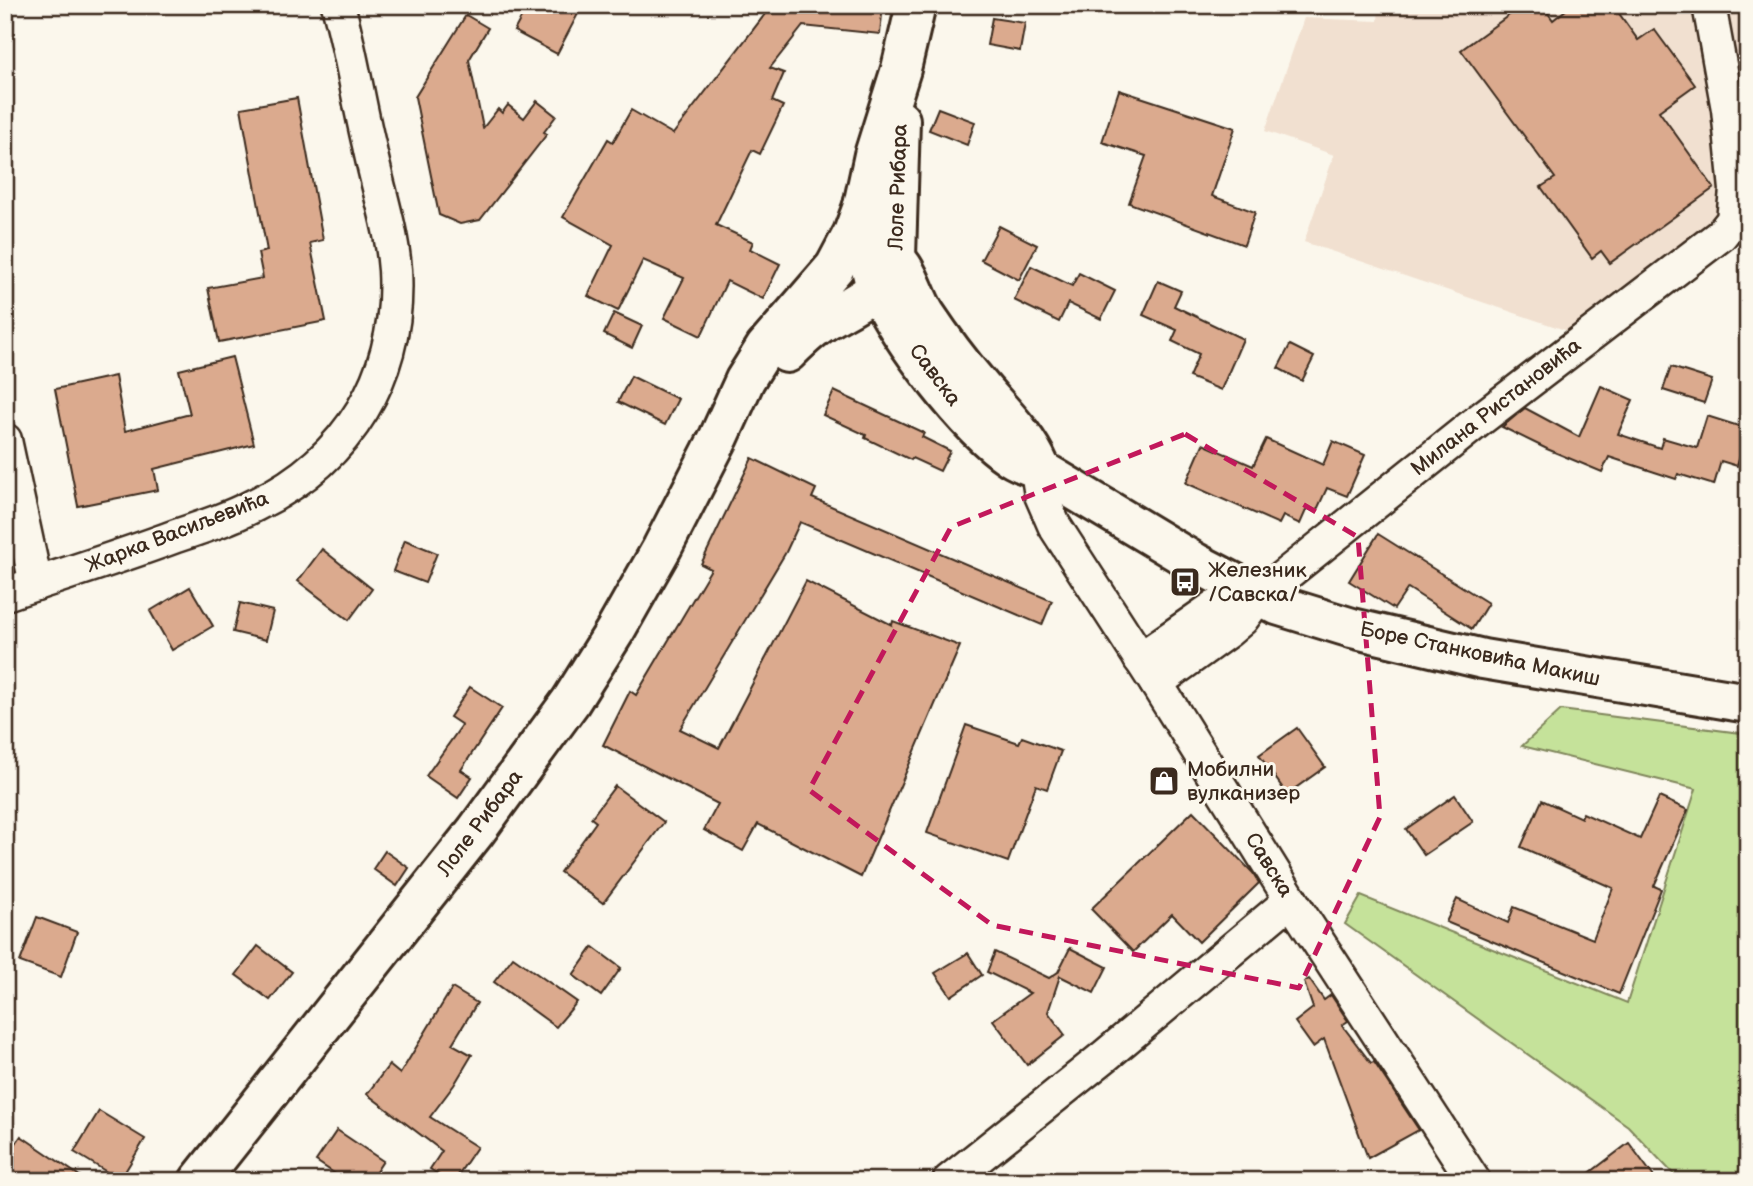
<svg xmlns="http://www.w3.org/2000/svg" width="1753" height="1186" viewBox="0 0 1753 1186" font-family="'Balsamiq Sans',sans-serif">
<rect width="100%" height="100%" fill="#fbf7ec"/>
<filter id="ink" filterUnits="userSpaceOnUse"><feTurbulence type="fractalNoise" baseFrequency=".0143" numOctaves="2"/><feDisplacementMap in="SourceGraphic" scale="14" xChannelSelector="R" yChannelSelector="G"/><feConvolveMatrix kernelMatrix="1 2 1 2 8 2 1 2 1" color-interpolation-filters="sRGB"/></filter>
<g filter="url(#ink)">
<!-- built -->
<path fill="#f1e0d0" d="M 1379,5 L 1748,5 L 1748,226 L 1733,220 L 1586,337 L 1304,242 L 1334,155 L 1265,131 L 1304,18 L 1378,21 Z"/>
<!-- green -->
<path fill="#c5e29a" stroke="#80865c" stroke-width="2" d="M 1561,710 L 1748,734 L 1748,1181 L 1680,1181 L 1628,1126 L 1345,924 L 1361,896 L 1627,1003 L 1696,789 L 1522,746 Z"/>
<!-- building -->
<g fill="#dbaa8e" stroke="#3b2a1e" stroke-width="2">
<path d="M 528,5 L 567,5 L 579,12 L 557,54 L 514,31 Z"/>
<path d="M 772,5 L 883,5 L 880,34 L 803,26 L 770,68 L 784,73 L 772,101 L 783,106 L 760,154 L 752,150 L 716,225 L 753,242 L 750,249 L 780,264 L 763,299 L 727,281 L 701,336 L 664,318 L 684,278 L 643,260 L 618,311 L 588,296 L 613,245 L 563,217 L 608,139 L 613,142 L 631,110 L 673,134 Z"/>
<path d="M 1523,5 L 1542,5 L 1553,20 L 1572,5 L 1613,5 L 1638,40 L 1654,29 L 1695,85 L 1659,111 L 1714,188 L 1610,263 L 1601,251 L 1592,258 L 1541,187 L 1555,178 L 1461,50 Z"/>
<path d="M 466,15 L 488,28 L 469,60 L 483,128 L 498,109 L 502,113 L 508,105 L 524,118 L 537,101 L 556,116 L 544,132 L 547,134 L 480,220 L 460,224 L 439,215 L 415,97 Z"/>
<path d="M 992,18 L 1025,23 L 1020,51 L 987,45 Z"/>
<path d="M 1119,90 L 1235,128 L 1212,196 L 1255,212 L 1244,245 L 1129,203 L 1146,156 L 1102,142 Z"/>
<path d="M 297,98 L 323,240 L 310,243 L 326,321 L 219,342 L 208,288 L 263,278 L 258,253 L 267,251 L 241,108 Z"/>
<path d="M 938,108 L 975,122 L 967,145 L 929,130 Z"/>
<path d="M 999,226 L 1037,245 L 1019,280 L 981,260 Z"/>
<path d="M 1031,266 L 1072,286 L 1079,273 L 1115,291 L 1101,319 L 1068,303 L 1059,322 L 1014,300 Z"/>
<path d="M 1158,281 L 1181,291 L 1174,306 L 1243,339 L 1221,390 L 1189,377 L 1199,354 L 1172,341 L 1177,330 L 1143,315 Z"/>
<path d="M 614,313 L 642,326 L 632,348 L 604,334 Z"/>
<path d="M 1290,345 L 1314,357 L 1302,381 L 1278,368 Z"/>
<path d="M 232,357 L 254,444 L 154,469 L 158,490 L 78,506 L 55,389 L 115,376 L 125,431 L 190,414 L 179,370 Z"/>
<path d="M 1671,367 L 1712,380 L 1704,403 L 1663,390 Z"/>
<path d="M 631,376 L 678,399 L 665,425 L 618,402 Z"/>
<path d="M 1601,386 L 1633,400 L 1618,434 L 1660,448 L 1663,438 L 1697,448 L 1707,416 L 1748,429 L 1737,466 L 1721,461 L 1714,485 L 1678,474 L 1676,479 L 1609,457 L 1602,472 L 1547,449 L 1502,427 L 1525,408 L 1579,437 Z"/>
<path d="M 834,391 L 924,433 L 922,437 L 950,451 L 940,471 L 912,458 L 911,460 L 865,438 L 866,435 L 823,415 Z"/>
<path d="M 1266,439 L 1323,465 L 1333,441 L 1365,455 L 1347,496 L 1327,488 L 1316,512 L 1307,508 L 1300,524 L 1283,516 L 1279,524 L 1186,483 L 1203,444 L 1253,466 Z"/>
<path d="M 752,458 L 816,489 L 812,498 L 1052,601 L 1042,625 L 800,522 L 786,552 L 680,729 L 719,748 L 806,581 L 892,625 L 893,621 L 960,646 L 861,877 L 758,824 L 743,851 L 704,830 L 718,804 L 603,745 L 630,691 L 636,695 L 711,569 L 701,564 Z"/>
<path d="M 1378,534 L 1488,603 L 1472,629 L 1408,588 L 1394,609 L 1349,581 Z"/>
<path d="M 405,540 L 437,553 L 425,583 L 393,571 Z"/>
<path d="M 322,549 L 372,589 L 349,620 L 298,581 Z"/>
<path d="M 190,587 L 213,626 L 172,650 L 150,611 Z"/>
<path d="M 240,603 L 273,611 L 266,640 L 233,632 Z"/>
<path d="M 470,687 L 502,708 L 461,770 L 472,777 L 458,798 L 426,776 L 462,725 L 450,717 Z"/>
<path d="M 966,725 L 1019,743 L 1022,737 L 1061,751 L 1047,789 L 1036,785 L 1008,862 L 927,833 Z"/>
<path d="M 1297,728 L 1325,767 L 1287,794 L 1259,755 Z"/>
<path d="M 615,786 L 664,822 L 603,903 L 560,872 L 596,822 L 591,818 Z"/>
<path d="M 1455,795 L 1473,822 L 1424,855 L 1406,829 Z"/>
<path d="M 1659,797 L 1688,810 L 1654,886 L 1661,889 L 1619,994 L 1446,922 L 1457,899 L 1508,923 L 1514,907 L 1593,939 L 1613,888 L 1521,847 L 1542,800 L 1581,818 L 1583,813 L 1640,839 Z"/>
<path d="M 1193,811 L 1253,873 L 1259,883 L 1199,942 L 1172,914 L 1133,952 L 1091,909 Z"/>
<path d="M 385,851 L 409,868 L 397,886 L 373,869 Z"/>
<path d="M 37,917 L 77,932 L 61,977 L 20,962 Z"/>
<path d="M 258,946 L 292,972 L 270,1000 L 236,975 Z"/>
<path d="M 593,947 L 621,968 L 601,996 L 573,975 Z"/>
<path d="M 1070,948 L 1107,967 L 1094,993 L 1060,976 L 1048,1012 L 1065,1035 L 1027,1065 L 993,1020 L 1030,993 L 987,972 L 995,952 L 1049,978 L 1058,972 Z"/>
<path d="M 968,953 L 982,975 L 951,996 L 935,973 Z"/>
<path d="M 513,957 L 577,1002 L 556,1027 L 494,982 Z"/>
<path d="M 1309,979 L 1324,1000 L 1331,995 L 1348,1021 L 1342,1025 L 1371,1063 L 1374,1062 L 1419,1130 L 1368,1158 L 1324,1039 L 1313,1047 L 1295,1022 L 1313,1008 L 1304,982 Z"/>
<path d="M 452,988 L 477,1003 L 452,1044 L 472,1055 L 454,1085 L 430,1117 L 477,1147 L 454,1181 L 448,1181 L 430,1169 L 442,1151 L 367,1094 L 389,1065 L 400,1074 Z"/>
<path d="M 99,1111 L 145,1139 L 120,1180 L 74,1152 Z"/>
<path d="M 337,1130 L 383,1161 L 370,1181 L 346,1181 L 316,1161 Z"/>
<path d="M 21,1136 L 87,1181 L 5,1181 L 5,1159 Z"/>
<path d="M 1629,1143 L 1657,1181 L 1579,1181 Z"/>
</g>
<g fill="none" stroke-linecap="round" stroke-linejoin="round">
<!-- minor casing -->
<g stroke="#3b2a1e" stroke-width="37">
<g id="minor">
<path d="M 5,440 L 36,584"/>
<path d="M 1041,470 L 1039,483 L 1041,495 L 1054,525 L 1156,683 L 1291,900 L 1474,1181"/>
<path d="M 5,594 C 62,575 120,557 176,536 C 203,527 230,518 255,505 C 349,460 401,374 395,270 C 392,228 377,186 369,145 C 358,99 351,51 338,5"/>
<path d="M 1140,659 L 1213,608 L 1232,600 L 1259,596"/>
<path d="M 1156,683 L 1228,631 L 1242,619 L 1259,596 L 1478,421 L 1721,235 L 1733,220 L 1736,190 L 1728,109 L 1709,5"/>
<path d="M 949,1181 L 1105,1056 L 1291,900"/>
</g>
</g>
<!-- secondary casing -->
<g stroke="#3b2a1e" stroke-width="44">
<g id="secondary">
<path d="M 863,206 C 867,233 867,266 878,291 C 901,340 966,427 1011,457 C 1020,463 1031,466 1041,470 L 1196,563 L 1277,605 L 1352,628 L 1483,659 L 1748,703"/>
<path d="M 883,250 C 909,261 912,294 926,315 C 942,339 959,362 978,384 C 1000,411 1025,433 1039,465"/>
<path d="M 787,353 C 798,342 808,332 820,324 C 849,304 887,294 896,257 L 900,120"/>
<path d="M 199,1181 L 476,831 L 571,701 L 615,631 L 662,548 L 719,437 L 745,380 L 765,348 L 835,267 L 853,233 L 863,206 L 874,155 L 901,69 L 916,5"/>
</g>
</g>
<!-- minor -->
<use href="#minor" stroke="#fbf7ec" stroke-width="32"/>
<!-- secondary -->
<use href="#secondary" stroke="#fbf7ec" stroke-width="38"/>
</g>
</g>
<!-- marked area -->
<path fill="none" stroke="#c2185b" stroke-width="5" stroke-dasharray="14 9" stroke-linejoin="round" d="M 1185,434 L 1358,537 L 1380,817 L 1299,988 L 992,925 L 809,790 L 951,527 Z"/>
<!-- icons -->
<defs>
<g id="bus-square" transform="scale(1.575)"><rect x="-9" y="-9" width="18" height="18" rx="4" fill="#3b2a1e" stroke="#fbf7ec"/><path d="M-5-6H5V4H4V6H2V4H-2V6H-4V4H-5ZM-3.5-4V0h7V-4ZM-3.5 1.2v1.5H-2V1.2ZM2 1.2v1.5H3.5V1.2Z" fill="#fff"/></g>
<g id="shop-square" transform="scale(1.575)"><rect x="-9" y="-9" width="18" height="18" rx="4" fill="#3b2a1e" stroke="#fbf7ec"/><path d="M-5-2.5h2.3a2.7 3.5 0 0 1 5.4 0H5L5.5 6h-11ZM-1.5-2.5h3a1.5 2.3 0 0 0-3 0Z" fill="#fff"/></g>
</defs>
<g fill-rule="evenodd">
<use href="#bus-square" x="1185" y="582"/>
<use href="#shop-square" x="1164" y="781"/>
</g>
<g text-anchor="middle" dominant-baseline="central" stroke-width="6" stroke-linejoin="round" paint-order="stroke">
<!-- street labels -->
<g font-size="21" fill="#3b2a1e" stroke="#fbf7ec">
<text transform="translate(898 187) rotate(-88)">Лоле Рибара</text>
<text transform="translate(935 375) rotate(53)">Савска</text>
<text transform="translate(1496 407) rotate(-38)">Милана Ристановића</text>
<text transform="translate(177 532) rotate(-21)">Жарка Васиљевића</text>
<text transform="translate(1480 654) rotate(12)">Боре Станковића Макиш</text>
<text transform="translate(480 823) rotate(-53)">Лоле Рибара</text>
<text transform="translate(1269 865) rotate(58)">Савска</text>
</g>
<!-- poi labels -->
<g font-size="21" fill="#3b2a1e" stroke="#fbf7ec" text-anchor="start">
<text x="1208" y="570">Железник<tspan x="1208" dy="24">/Савска/</tspan></text>
<text x="1187" y="769">Мобилни<tspan x="1187" dy="24">вулканизер</tspan></text>
</g>
</g>
<!-- margin -->
<rect width="1753" height="1186" fill="none" stroke="#fbf7ec" stroke-width="28"/>
<rect x="14" y="14" width="1725" height="1158" fill="none" stroke="#3b2a1e" stroke-width="2.5" filter="url(#ink)"/>
</svg>
